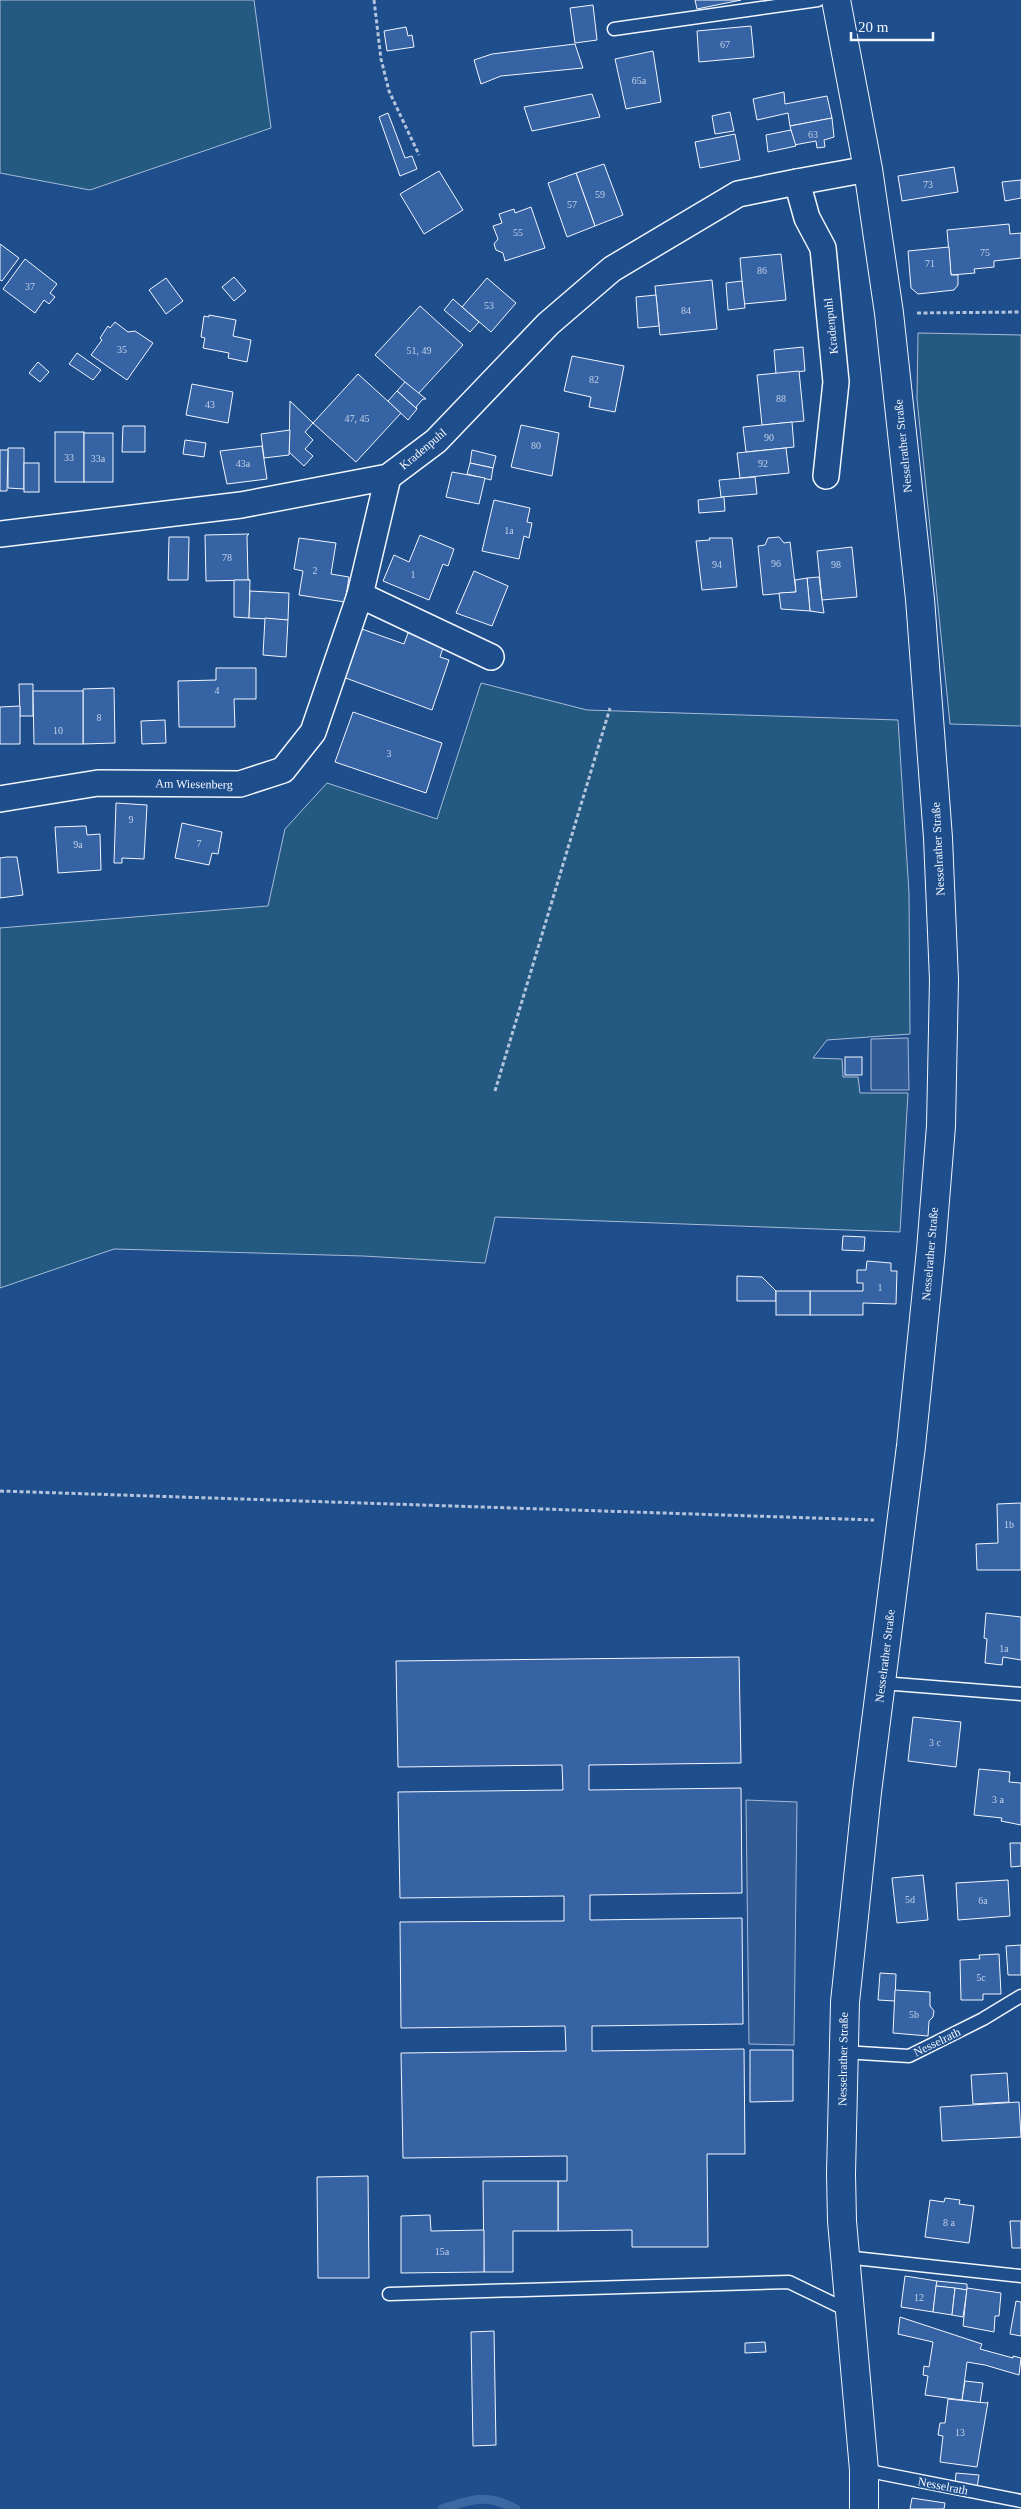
<svg xmlns="http://www.w3.org/2000/svg" width="1021" height="2509" viewBox="0 0 1021 2509" font-family="'Times New Roman',serif">
<rect width="100%" height="100%" fill="#1f4e8c"/>
<!-- green -->
<g fill="#245a82" stroke="#a8bbd7">
<path d="M 0,0 L 254,0 L 271,128 L 90,190 L 0,173 Z"/>
<path d="M 918,333 L 1021,335 L 1021,726 L 950,724 L 917,399 Z"/>
<path d="M 481,683 L 587,710 L 898,720 L 909,893 L 910,1034 L 827,1040 L 813,1058 L 842,1059 L 843,1077 L 858,1077 L 860,1093 L 908,1093 L 900,1232 L 495,1217 L 485,1263 L 363,1256 L 114,1249 L 0,1288 L 0,928 L 268,906 L 285,829 L 327,783 L 437,819 Z"/>
</g>
<!-- parking -->
<g fill="#305b95" stroke="#a8bbd7">
<path d="M 908,1038 L 909,1090 L 871,1090 L 871,1039 Z"/>
<path d="M 746,1800 L 797,1802 L 794,2045 L 749,2044 Z"/>
</g>
<g fill="none" stroke-linecap="round" stroke-linejoin="round">
<!-- stream -->
<path stroke="#3b69a3" stroke-width="9" d="M 442,2509 C 472,2499 486,2493 516,2509"/>
</g>
<!-- building -->
<g fill="#3563a3" stroke="#f2f6ff">
<path d="M 695,0 L 741,0 L 697,9 Z"/>
<path d="M 593,5 L 597,40 L 575,43 L 570,8 Z"/>
<path d="M 751,26 L 754,57 L 699,62 L 697,31 Z"/>
<path d="M 406,27 L 408,36 L 412,35 L 414,47 L 387,51 L 384,31 Z"/>
<path d="M 575,44 L 583,68 L 501,76 L 481,84 L 474,60 L 492,54 Z"/>
<path d="M 653,51 L 661,102 L 626,109 L 615,59 Z"/>
<path d="M 784,92 L 785,104 L 827,96 L 832,118 L 790,126 L 788,113 L 757,120 L 753,99 Z"/>
<path d="M 592,94 L 600,117 L 532,131 L 524,107 Z"/>
<path d="M 730,112 L 734,131 L 715,134 L 712,116 Z"/>
<path d="M 388,113 L 405,158 L 412,156 L 417,169 L 400,176 L 379,117 Z"/>
<path d="M 832,118 L 834,137 L 824,140 L 825,147 L 817,148 L 816,141 L 794,145 L 790,126 Z"/>
<path d="M 791,130 L 796,146 L 768,152 L 766,135 Z"/>
<path d="M 735,134 L 740,160 L 700,168 L 695,142 Z"/>
<path d="M 604,164 L 623,215 L 595,226 L 576,173 Z"/>
<path d="M 954,167 L 958,192 L 902,201 L 898,176 Z"/>
<path d="M 439,171 L 463,210 L 424,234 L 400,194 Z"/>
<path d="M 576,173 L 595,226 L 567,237 L 548,183 Z"/>
<path d="M 1021,180 L 1021,198 L 1005,201 L 1002,182 Z"/>
<path d="M 531,207 L 545,248 L 505,261 L 503,253 L 496,250 L 494,244 L 498,239 L 493,226 L 502,223 L 499,214 L 514,209 L 515,213 Z"/>
<path d="M 1009,224 L 1010,234 L 1021,233 L 1021,258 L 994,261 L 994,267 L 974,269 L 975,273 L 951,275 L 947,230 Z"/>
<path d="M 0,244 L 19,258 L 2,281 L 0,280 Z"/>
<path d="M 949,247 L 951,275 L 958,275 L 958,285 L 954,290 L 918,294 L 911,288 L 908,251 Z"/>
<path d="M 781,254 L 786,300 L 744,304 L 740,258 Z"/>
<path d="M 25,259 L 57,284 L 50,293 L 55,297 L 49,304 L 44,300 L 35,313 L 3,289 Z"/>
<path d="M 234,277 L 246,291 L 234,301 L 222,287 Z"/>
<path d="M 166,278 L 183,301 L 166,314 L 149,290 Z"/>
<path d="M 487,278 L 516,303 L 491,332 L 462,307 Z"/>
<path d="M 712,280 L 717,329 L 660,335 L 655,286 Z"/>
<path d="M 742,281 L 745,308 L 728,310 L 726,283 Z"/>
<path d="M 656,295 L 659,326 L 638,328 L 636,297 Z"/>
<path d="M 453,299 L 479,322 L 470,332 L 444,310 Z"/>
<path d="M 420,306 L 463,345 L 418,394 L 375,355 Z"/>
<path d="M 209,315 L 236,320 L 233,336 L 251,340 L 247,362 L 228,358 L 229,353 L 203,348 L 205,338 L 201,337 L 204,316 L 209,317 Z"/>
<path d="M 115,322 L 128,332 L 135,331 L 153,343 L 127,380 L 91,355 L 102,340 L 100,338 L 108,326 L 110,328 Z"/>
<path d="M 803,347 L 805,371 L 776,374 L 774,350 Z"/>
<path d="M 77,353 L 101,370 L 93,380 L 69,364 Z"/>
<path d="M 572,356 L 624,366 L 615,412 L 589,407 L 591,397 L 564,391 Z"/>
<path d="M 38,362 L 49,372 L 40,382 L 29,373 Z"/>
<path d="M 799,371 L 804,421 L 762,425 L 757,375 Z"/>
<path d="M 358,374 L 401,413 L 356,462 L 313,423 Z"/>
<path d="M 405,382 L 426,399 L 423,399 L 416,407 L 417,409 L 397,391 Z"/>
<path d="M 192,384 L 233,392 L 228,423 L 186,415 Z"/>
<path d="M 397,391 L 417,409 L 408,420 L 388,401 Z"/>
<path d="M 290,401 L 313,423 L 305,432 L 313,440 L 305,449 L 313,456 L 304,466 L 289,452 Z"/>
<path d="M 792,422 L 794,447 L 746,452 L 743,427 Z"/>
<path d="M 521,425 L 559,433 L 552,476 L 511,467 Z"/>
<path d="M 123,426 L 145,426 L 145,452 L 122,452 Z"/>
<path d="M 290,430 L 289,455 L 264,458 L 261,434 Z"/>
<rect x="55" y="432" width="29" height="50"/>
<rect x="84" y="433" width="29" height="49"/>
<path d="M 185,440 L 206,443 L 204,457 L 183,454 Z"/>
<path d="M 262,446 L 267,479 L 227,484 L 220,451 Z"/>
<path d="M 8,448 L 24,448 L 24,489 L 8,488 Z"/>
<path d="M 786,448 L 789,473 L 740,478 L 737,453 Z"/>
<path d="M 0,450 L 8,450 L 7,491 L 0,491 Z"/>
<path d="M 472,450 L 496,456 L 493,468 L 470,463 Z"/>
<rect x="24" y="463" width="15" height="29"/>
<path d="M 470,463 L 493,468 L 491,480 L 467,474 Z"/>
<path d="M 452,472 L 485,478 L 479,504 L 446,497 Z"/>
<path d="M 755,477 L 757,494 L 721,497 L 719,480 Z"/>
<path d="M 724,497 L 725,511 L 699,513 L 698,500 Z"/>
<path d="M 494,500 L 530,508 L 527,522 L 532,523 L 529,538 L 524,536 L 519,559 L 482,551 Z"/>
<path d="M 249,534 L 247,536 L 248,579 L 250,580 L 206,581 L 205,535 Z"/>
<path d="M 420,535 L 454,549 L 448,566 L 443,564 L 429,600 L 383,581 L 394,555 L 409,562 Z"/>
<path d="M 169,537 L 189,537 L 188,580 L 168,580 Z"/>
<path d="M 779,537 L 784,543 L 790,542 L 796,592 L 763,595 L 758,546 L 765,545 L 768,538 Z"/>
<path d="M 299,538 L 336,543 L 331,574 L 349,577 L 345,602 L 299,595 L 303,571 L 294,569 Z"/>
<path d="M 709,538 L 732,538 L 737,587 L 702,590 L 696,541 L 710,540 Z"/>
<path d="M 852,547 L 857,597 L 822,600 L 817,551 Z"/>
<path d="M 474,571 L 508,586 L 492,626 L 456,613 Z"/>
<path d="M 819,577 L 822,600 L 824,613 L 810,611 L 807,578 Z"/>
<path d="M 807,578 L 810,611 L 781,609 L 779,593 L 796,592 L 795,580 Z"/>
<path d="M 234,580 L 250,580 L 249,618 L 234,617 Z"/>
<path d="M 250,591 L 289,593 L 288,620 L 249,618 Z"/>
<path d="M 265,618 L 288,620 L 286,657 L 263,655 Z"/>
<path d="M 359,628 L 404,644 L 408,633 L 444,645 L 440,657 L 449,660 L 432,710 L 343,677 Z"/>
<path d="M 216,668 L 256,668 L 256,699 L 234,699 L 235,727 L 179,727 L 178,681 L 216,680 Z"/>
<path d="M 19,684 L 33,684 L 33,716 L 20,716 Z"/>
<path d="M 114,688 L 115,743 L 83,744 L 83,689 Z"/>
<path d="M 33,691 L 83,691 L 83,744 L 34,744 Z"/>
<path d="M 20,706 L 20,744 L 0,744 L 0,707 Z"/>
<path d="M 353,712 L 442,743 L 426,793 L 335,762 Z"/>
<path d="M 165,720 L 166,743 L 142,744 L 141,721 Z"/>
<path d="M 116,803 L 147,805 L 144,859 L 122,858 L 122,863 L 114,863 Z"/>
<path d="M 182,823 L 222,832 L 218,854 L 212,853 L 209,865 L 175,858 Z"/>
<path d="M 86,826 L 87,835 L 100,834 L 101,870 L 58,873 L 55,827 Z"/>
<path d="M 7,857 L 17,857 L 23,895 L 0,898 L 0,858 Z"/>
<rect x="845" y="1057" width="17" height="18"/>
<path d="M 843,1236 L 865,1237 L 864,1251 L 842,1250 Z"/>
<path d="M 867,1261 L 891,1263 L 891,1271 L 897,1271 L 896,1304 L 863,1303 L 863,1315 L 810,1315 L 810,1291 L 863,1291 L 863,1283 L 857,1283 L 857,1270 L 866,1270 Z"/>
<path d="M 737,1276 L 762,1277 L 776,1291 L 776,1301 L 737,1301 Z"/>
<rect x="776" y="1291" width="34" height="24"/>
<path d="M 1021,1503 L 1021,1570 L 977,1570 L 976,1544 L 998,1543 L 997,1504 Z"/>
<path d="M 986,1613 L 1021,1617 L 1021,1660 L 1003,1657 L 1002,1665 L 985,1663 L 987,1639 L 984,1638 Z"/>
<path d="M 739,1657 L 741,1763 L 589,1765 L 589,1790 L 741,1788 L 742,1893 L 590,1895 L 590,1920 L 742,1918 L 743,2024 L 592,2026 L 592,2051 L 744,2049 L 745,2154 L 707,2154 L 708,2247 L 632,2247 L 632,2230 L 558,2231 L 558,2181 L 567,2181 L 567,2156 L 403,2158 L 401,2053 L 566,2051 L 565,2026 L 401,2028 L 400,1922 L 564,1921 L 564,1896 L 400,1898 L 398,1792 L 563,1790 L 562,1765 L 398,1767 L 396,1661 Z"/>
<path d="M 913,1717 L 961,1722 L 956,1767 L 908,1761 Z"/>
<path d="M 979,1769 L 1010,1772 L 1009,1782 L 1021,1783 L 1021,1825 L 1001,1821 L 1002,1818 L 974,1815 Z"/>
<path d="M 1010,1843 L 1021,1843 L 1021,1866 L 1011,1867 Z"/>
<path d="M 923,1875 L 928,1920 L 897,1923 L 892,1878 Z"/>
<path d="M 1008,1880 L 1010,1916 L 958,1920 L 956,1883 Z"/>
<path d="M 1021,1945 L 1021,1975 L 1008,1975 L 1006,1946 Z"/>
<path d="M 999,1954 L 1001,1994 L 983,1994 L 983,2000 L 961,2000 L 960,1960 L 980,1959 L 979,1955 Z"/>
<path d="M 880,1973 L 896,1974 L 895,2001 L 878,2000 Z"/>
<path d="M 895,1990 L 930,1992 L 930,2006 L 934,2011 L 933,2017 L 929,2021 L 928,2036 L 893,2033 Z"/>
<path d="M 750,2050 L 793,2050 L 793,2101 L 750,2102 Z"/>
<path d="M 1007,2073 L 1009,2102 L 973,2104 L 971,2075 Z"/>
<path d="M 1019,2102 L 1021,2137 L 942,2141 L 940,2107 Z"/>
<path d="M 368,2176 L 369,2278 L 318,2278 L 317,2177 Z"/>
<path d="M 483,2181 L 558,2181 L 558,2231 L 513,2231 L 513,2272 L 484,2272 Z"/>
<path d="M 945,2198 L 960,2200 L 959,2204 L 974,2206 L 969,2243 L 925,2237 L 930,2200 L 944,2202 Z"/>
<path d="M 430,2215 L 431,2231 L 484,2230 L 484,2272 L 401,2273 L 401,2216 Z"/>
<path d="M 1010,2221 L 1021,2221 L 1021,2248 L 1012,2248 Z"/>
<path d="M 905,2276 L 937,2281 L 933,2312 L 901,2307 Z"/>
<path d="M 937,2281 L 967,2284 L 967,2290 L 936,2286 Z"/>
<path d="M 936,2286 L 955,2288 L 952,2315 L 933,2312 Z"/>
<path d="M 955,2288 L 967,2290 L 963,2317 L 952,2315 Z"/>
<path d="M 967,2288 L 1001,2293 L 999,2316 L 995,2316 L 994,2332 L 963,2326 Z"/>
<path d="M 1016,2301 L 1021,2302 L 1021,2336 L 1010,2334 Z"/>
<path d="M 900,2317 L 982,2344 L 980,2349 L 1013,2358 L 1013,2356 L 1021,2358 L 1019,2375 L 985,2365 L 967,2362 L 962,2400 L 925,2395 L 928,2376 L 923,2375 L 924,2366 L 929,2367 L 933,2342 L 898,2334 Z"/>
<path d="M 494,2331 L 496,2445 L 473,2446 L 471,2332 Z"/>
<path d="M 765,2342 L 766,2352 L 745,2353 L 745,2343 Z"/>
<path d="M 965,2381 L 983,2383 L 980,2403 L 962,2400 Z"/>
<path d="M 948,2399 L 986,2403 L 988,2402 L 977,2467 L 940,2462 L 943,2436 L 938,2435 L 940,2423 L 945,2423 Z"/>
<path d="M 956,2473 L 979,2475 L 977,2488 L 955,2485 Z"/>
<path d="M 912,2498 L 945,2503 L 944,2509 L 910,2509 Z"/>
</g>
<g fill="none" stroke-linecap="round" stroke-linejoin="round">
<!-- service casing -->
<g stroke="#f2f6ff" stroke-width="15">
<g id="service">
<path d="M 614,29 L 818,0"/>
<path d="M 882,1683 L 1021,1694"/>
<path d="M 843,2052 L 909,2056 L 983,2019 L 1021,1996"/>
<path d="M 845,2257 L 1021,2276"/>
<path d="M 389,2294 L 789,2282 L 849,2311"/>
<path d="M 864,2470 L 1021,2501"/>
</g>
</g>
<!-- minor casing -->
<g stroke="#f2f6ff" stroke-width="28">
<g id="minor">
<path d="M 826,476 L 836,382 L 823,248 L 807,218 L 797,182 L 868,169"/>
<path d="M 0,534 L 241,505 L 388,477 L 436,441 L 548,324 L 612,269 L 738,194 L 797,182"/>
<path d="M 360,595 L 491,657"/>
<path d="M 0,799 L 98,783 L 240,784 L 283,770 L 313,732 L 360,595 L 388,477"/>
</g>
</g>
<!-- secondary casing -->
<g stroke="#f2f6ff" stroke-width="30">
<path id="secondary" d="M 836,0 L 868,169 L 889,313 L 920,599 L 938,838 L 944,980 L 941,1126 L 931,1250 L 911,1446 L 867,1792 L 845,2002 L 841,2174 L 842,2221 L 864,2470 L 864,2509"/>
</g>
<!-- path -->
<g stroke="#b3c4dc" stroke-width="3" stroke-dasharray="4 2.5" stroke-linecap="butt">
<path d="M 374,0 L 381,59 L 389,91 L 419,155"/>
<path d="M 917,313 L 1021,312"/>
<path d="M 495,1091 L 610,708"/>
<path d="M 0,1491 L 874,1520"/>
</g>
<!-- service -->
<use href="#service" stroke="#1f4e8c" stroke-width="12"/>
<!-- minor -->
<use href="#minor" stroke="#1f4e8c" stroke-width="25"/>
<!-- secondary -->
<use href="#secondary" stroke="#1f4e8c" stroke-width="28"/>
</g>
<g text-anchor="middle" dominant-baseline="central" stroke-width="4" stroke-linejoin="round" paint-order="stroke">
<!-- number labels -->
<g font-size="10" fill="#c3d1e8">
<text x="725" y="44">67</text>
<text x="639" y="80">65a</text>
<text x="813" y="134">63</text>
<text x="928" y="184">73</text>
<text x="600" y="194">59</text>
<text x="572" y="204">57</text>
<text x="518" y="232">55</text>
<text x="985" y="252">75</text>
<text x="930" y="263">71</text>
<text x="762" y="270">86</text>
<text x="30" y="286">37</text>
<text x="489" y="305">53</text>
<text x="686" y="310">84</text>
<text x="122" y="349">35</text>
<text x="419" y="350">51, 49</text>
<text x="594" y="379">82</text>
<text x="781" y="398">88</text>
<text x="210" y="404">43</text>
<text x="357" y="418">47, 45</text>
<text x="769" y="437">90</text>
<text x="536" y="445">80</text>
<text x="69" y="457">33</text>
<text x="98" y="458">33a</text>
<text x="243" y="463">43a</text>
<text x="763" y="463">92</text>
<text x="509" y="530">1a</text>
<text x="227" y="557">78</text>
<text x="776" y="563">96</text>
<text x="717" y="564">94</text>
<text x="836" y="564">98</text>
<text x="315" y="570">2</text>
<text x="413" y="574">1</text>
<text x="217" y="690">4</text>
<text x="99" y="717">8</text>
<text x="58" y="730">10</text>
<text x="389" y="753">3</text>
<text x="131" y="819">9</text>
<text x="199" y="843">7</text>
<text x="78" y="844">9a</text>
<text x="880" y="1287">1</text>
<text x="1009" y="1524">1b</text>
<text x="1004" y="1648">1a</text>
<text x="935" y="1742">3 c</text>
<text x="998" y="1799">3 a</text>
<text x="910" y="1899">5d</text>
<text x="983" y="1900">6a</text>
<text x="981" y="1977">5c</text>
<text x="914" y="2014">5b</text>
<text x="949" y="2222">8 a</text>
<text x="442" y="2251">15a</text>
<text x="919" y="2297">12</text>
<text x="960" y="2432">13</text>
</g>
<!-- street labels -->
<g font-size="12" fill="#f2f6ff" stroke="#1f4e8c">
<text transform="translate(831 326) rotate(-96)">Kradenpuhl</text>
<text transform="translate(903 446) rotate(-96)">Nesselrather Straße</text>
<text transform="translate(423 449) rotate(-40)">Kradenpuhl</text>
<text transform="translate(194 784) rotate(1)">Am Wiesenberg</text>
<text transform="translate(938 849) rotate(-93)">Nesselrather Straße</text>
<text transform="translate(930 1254) rotate(-85)">Nesselrather Straße</text>
<text transform="translate(885 1656) rotate(-83)">Nesselrather Straße</text>
<text transform="translate(937 2042) rotate(-26)">Nesselrath</text>
<text transform="translate(843 2059) rotate(-89)">Nesselrather Straße</text>
<text transform="translate(943 2486) rotate(11)">Nesselrath</text>
</g>
</g>
<!-- scale -->
<path d="M851 32v8h82v-8" fill="none" stroke="#f2f6ff" stroke-width="2.5"/>
<text x="858" y="32" font-size="15" fill="#f2f6ff" stroke="#1f4e8c" stroke-width="4" paint-order="stroke">20 m</text>
</svg>
